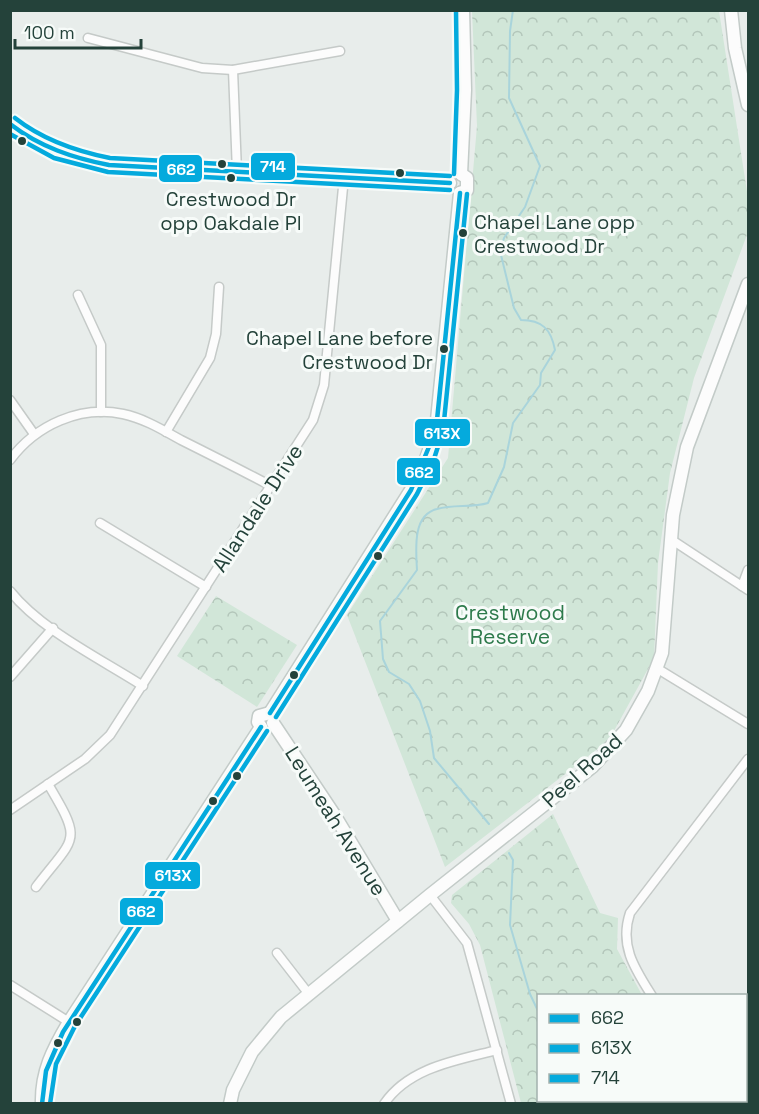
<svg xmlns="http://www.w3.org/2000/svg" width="759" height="1114" viewBox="0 0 759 1114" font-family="'Space Grotesk',sans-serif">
<defs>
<pattern id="park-crowns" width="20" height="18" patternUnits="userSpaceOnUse" patternTransform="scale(1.5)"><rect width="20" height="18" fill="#d1e6d8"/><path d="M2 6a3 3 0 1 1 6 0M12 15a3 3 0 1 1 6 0" fill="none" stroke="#b3c6ba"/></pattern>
</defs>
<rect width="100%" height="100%" fill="#e8edeb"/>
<!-- park -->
<g fill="url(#park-crowns)">
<path d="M 472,11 L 719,11 L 748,198 L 748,232 L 694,378 L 670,473 L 658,563 L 654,658 L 609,740 L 445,867 L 347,615 L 448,458 L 477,126 Z"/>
<path d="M 216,596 L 297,645 L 257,707 L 177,656 Z"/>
<path d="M 553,814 L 600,913 L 618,918 L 617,949 L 642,995 L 538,996 L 538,1100 L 707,1100 L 709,1103 L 521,1103 L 480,945 L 469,924 L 451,903 L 452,895 Z"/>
</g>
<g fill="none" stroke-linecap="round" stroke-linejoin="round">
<!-- stream -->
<g stroke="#a9d4db" stroke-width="2">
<path d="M 489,824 L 434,758 L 430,731 L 420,701 L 409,684 L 389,672 L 383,659 L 380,621 L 417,570 C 416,550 412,515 437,509 C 454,504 472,508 488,503 L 504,467 L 513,423 L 540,385 L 541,373 L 555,350 C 551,329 542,320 521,320 L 514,308 L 500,251 L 504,238 L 525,207 L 540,166 L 509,98 L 510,31 L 513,10"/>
<path d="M 509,853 L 513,860 L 510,925 L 530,994 L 538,1011"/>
<path d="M 599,1100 L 601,1104"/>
</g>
<!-- street casing -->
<g stroke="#c5cac8" stroke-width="11">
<g id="street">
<path d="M 88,38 L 202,68 L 233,70 L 340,51"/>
<path d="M 233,70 L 237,172"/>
<path d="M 78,295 L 101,345 L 101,412"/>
<path d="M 10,400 L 34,434"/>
<path d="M 166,432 L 210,358 L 216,334 L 219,287"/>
<path d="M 10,460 C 36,425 80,405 123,414 C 143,418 163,430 181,440 C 211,455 241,470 271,486"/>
<path d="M 100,523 L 206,587"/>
<path d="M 672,540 L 748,590"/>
<path d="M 742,586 L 748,570"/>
<path d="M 10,591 C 41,630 101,659 143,686"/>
<path d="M 658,669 L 748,724"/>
<path d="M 10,677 L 53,628"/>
<path d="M 10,810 L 85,759 L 110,735 L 313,420 L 324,385 L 344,177"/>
<path d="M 36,887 C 76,835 83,843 48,784"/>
<path d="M 430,895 L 467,943 L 511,1104"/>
<path d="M 277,953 L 308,993"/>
<path d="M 10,985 L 69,1022"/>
<path d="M 652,996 C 635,969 619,946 630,913 L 748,759"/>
<path d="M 746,1066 L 748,1064"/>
<path d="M 717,1100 L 719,1104"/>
<path d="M 384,1104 C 409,1067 458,1060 497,1050"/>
</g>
</g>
<!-- secondary casing -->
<g stroke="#c3cbc8" stroke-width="15">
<g id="secondary">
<path d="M 731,10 L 735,48 L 748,105"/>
<path d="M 10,124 C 39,148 73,159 109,165 L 450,183"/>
<path d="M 461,174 L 465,90 L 463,10"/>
<path d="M 460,193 L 467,190 L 467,178 L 461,174"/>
<path d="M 270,713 L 411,490 L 426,459 L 436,430 L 460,193"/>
<path d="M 273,723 L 335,816 L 398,921"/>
<path d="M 261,727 L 258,722 L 259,716 L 270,713"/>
<path d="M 42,1104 C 41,1072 53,1049 69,1022 L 261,727"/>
<path d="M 230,1104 L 233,1090 L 252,1052 L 281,1017 L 430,895 L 593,766 L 626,730 L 648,691 L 662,653 L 673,515 L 687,447 L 748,284"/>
</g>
</g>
<!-- street -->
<use href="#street" stroke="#fcfcfc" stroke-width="8"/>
<!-- secondary -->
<use href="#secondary" stroke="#fcfcfc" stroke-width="12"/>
<!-- bus-1 casing -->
<g stroke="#f7fbf9" stroke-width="9">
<g id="bus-1">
<path d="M 10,124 C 40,147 73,158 109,165 L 450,183"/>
<path d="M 270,713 L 411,490 L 436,430 L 460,193"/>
<path d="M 42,1104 L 46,1071 L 63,1032 L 261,727"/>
</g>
</g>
<!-- bus-2 casing -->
<g stroke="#f7fbf9" stroke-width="9">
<g id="bus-2">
<path d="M 10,134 L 54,158 L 108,172 L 450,190"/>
<path d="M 276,717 L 417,494 L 433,462 L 443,431 L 467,194"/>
<path d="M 50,1104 L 56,1064 L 75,1026 L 267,731"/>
</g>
</g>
<!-- bus-3 casing -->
<g stroke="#f7fbf9" stroke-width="9">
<g id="bus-3">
<path d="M 15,118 C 43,140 75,151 110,158 L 450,176"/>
<path d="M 454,174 L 457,90 L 456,10"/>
</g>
</g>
<!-- bus-1 -->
<use href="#bus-1" stroke="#04aadd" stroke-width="4.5"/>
<!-- bus-2 -->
<use href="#bus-2" stroke="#04aadd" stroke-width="4.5"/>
<!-- bus-3 -->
<use href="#bus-3" stroke="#04aadd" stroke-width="4.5"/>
</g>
<!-- markers -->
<g fill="#24423a" stroke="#f7fbf9" stroke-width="2">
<circle cx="22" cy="141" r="5"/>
<circle cx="222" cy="164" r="5"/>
<circle cx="400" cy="173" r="5"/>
<circle cx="231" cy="178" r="5"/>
<circle cx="463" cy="233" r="5"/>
<circle cx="444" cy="349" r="5"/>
<circle cx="378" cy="556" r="5"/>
<circle cx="294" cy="675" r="5"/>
<circle cx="237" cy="776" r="5"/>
<circle cx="213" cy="801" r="5"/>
<circle cx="77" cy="1022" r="5"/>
<circle cx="58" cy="1043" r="5"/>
</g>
<g text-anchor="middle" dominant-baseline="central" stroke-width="6" stroke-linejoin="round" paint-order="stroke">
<!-- bus labels -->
<g font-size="20" fill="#24423a" stroke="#f7fbf9">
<text x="231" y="199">Crestwood Dr<tspan x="231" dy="24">opp Oakdale Pl</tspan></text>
<text x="474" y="222" text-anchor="start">Chapel Lane opp<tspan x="474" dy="24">Crestwood Dr</tspan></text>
<text x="433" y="338" text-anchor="end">Chapel Lane before<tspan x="433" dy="24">Crestwood Dr</tspan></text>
</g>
<!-- street labels -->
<g font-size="21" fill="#24423a" stroke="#f7fbf9">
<text transform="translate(257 508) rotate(-57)">Allandale Drive</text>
<text transform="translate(582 770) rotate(-42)">Peel Road</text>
<text transform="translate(336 821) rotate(58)">Leumeah Avenue</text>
</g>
<!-- park labels -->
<g font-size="21" fill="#2d7a4b" stroke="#f7fbf9">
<text x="510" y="612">Crestwood<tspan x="510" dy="24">Reserve</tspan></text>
</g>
</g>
<g stroke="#f7fbf9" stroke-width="2">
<rect x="250" y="152" width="46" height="29" rx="6" fill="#04aadd"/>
<rect x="158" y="154" width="45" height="29" rx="6" fill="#04aadd"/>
<rect x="414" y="418" width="57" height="29" rx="6" fill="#04aadd"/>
<rect x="396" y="457" width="45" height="29" rx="6" fill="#04aadd"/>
<rect x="144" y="861" width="57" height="29" rx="6" fill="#04aadd"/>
<rect x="119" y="897" width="45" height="29" rx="6" fill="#04aadd"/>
</g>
<g font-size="16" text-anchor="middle" font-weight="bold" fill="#fff">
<text x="273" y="172">714</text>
<text x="181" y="175">662</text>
<text x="442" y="439">613X</text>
<text x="419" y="478">662</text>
<text x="173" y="881">613X</text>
<text x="141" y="917">662</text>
</g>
<!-- border -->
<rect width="759" height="1114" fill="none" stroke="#24423a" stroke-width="24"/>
<!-- legend -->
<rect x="537" y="994" width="210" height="108" fill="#f7fbf9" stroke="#a3b1ad" stroke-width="1.5"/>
<rect x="549" y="1014" width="30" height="9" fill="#04aadd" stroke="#a3b1ad" stroke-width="1.5"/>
<text x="591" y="1024" font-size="18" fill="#24423a">662</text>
<rect x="549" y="1044" width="30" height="9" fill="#04aadd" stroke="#a3b1ad" stroke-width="1.5"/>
<text x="591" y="1054" font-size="18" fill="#24423a">613X</text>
<rect x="549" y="1074" width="30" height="9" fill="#04aadd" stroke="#a3b1ad" stroke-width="1.5"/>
<text x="591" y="1084" font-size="18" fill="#24423a">714</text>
<!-- scale -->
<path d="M15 39v9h126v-9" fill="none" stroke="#24423a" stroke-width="3"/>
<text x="24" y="39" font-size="18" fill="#24423a" stroke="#f7fbf9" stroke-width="4.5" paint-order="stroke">100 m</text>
</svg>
